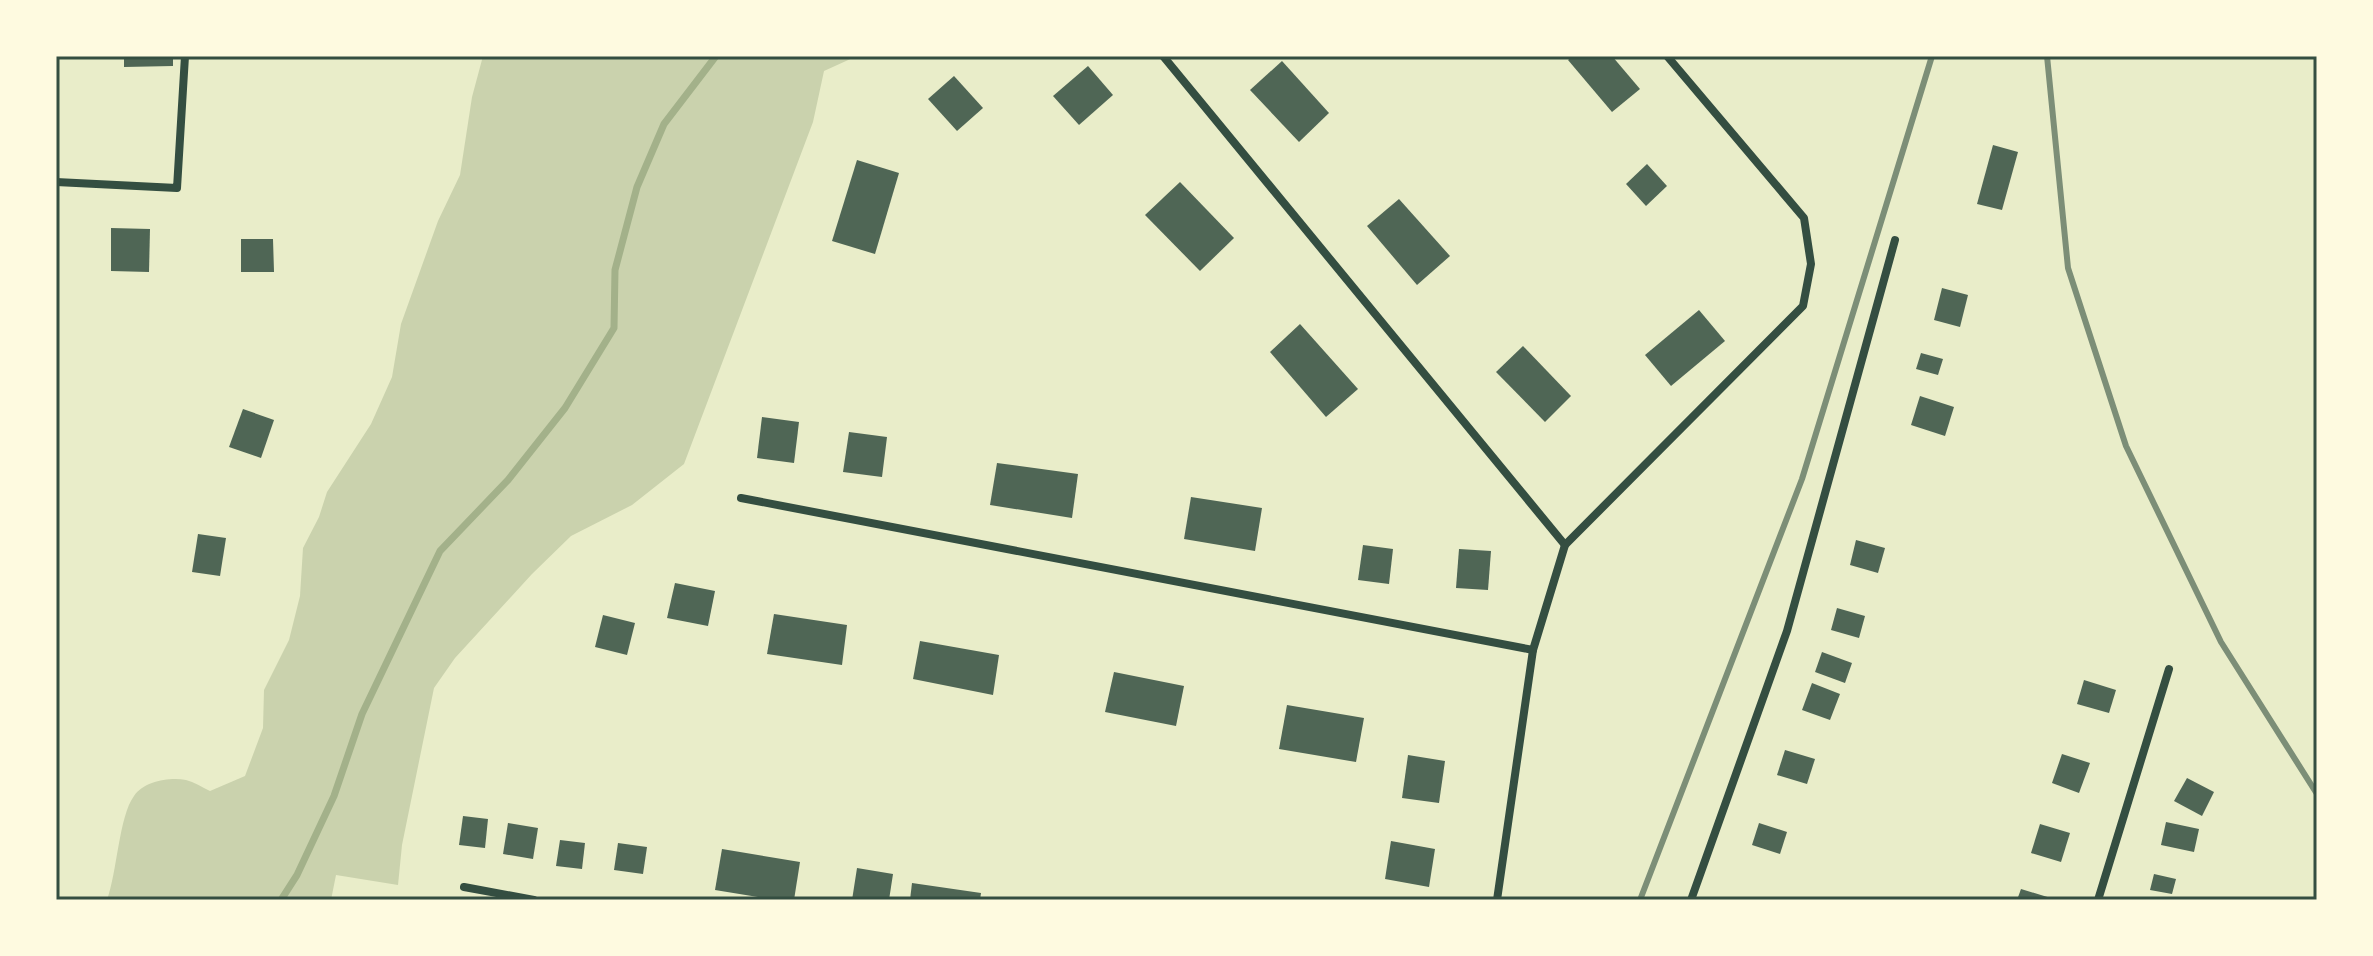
<svg xmlns="http://www.w3.org/2000/svg" width="2373" height="956" viewBox="0 0 2373 956" font-family="Manrope,sans-serif">
<rect width="100%" height="100%" fill="#e9edc9"/>
<!-- green -->
<path fill="#cad2ad" d="M 483,56 L 857,56 L 824,71 L 813,122 L 684,464 L 632,505 L 571,536 L 532,574 L 455,658 L 434,688 L 402,845 L 398,885 L 336,875 L 331,900 L 107,900 C 117,873 119,816 134,796 C 144,781 170,777 186,780 C 194,782 202,787 210,791 L 245,776 L 263,728 L 264,690 L 289,640 L 300,596 L 303,548 L 319,517 L 327,492 L 371,424 L 392,377 L 401,324 L 438,221 L 460,175 L 472,97 Z"/>
<g fill="none" stroke-linecap="round" stroke-linejoin="round">
<!-- stream -->
<path stroke="#a3b18a" stroke-width="7" d="M 281,900 L 297,875 L 334,796 L 362,714 L 440,551 L 508,480 L 565,408 L 614,328 L 615,270 L 637,187 L 664,124 L 716,56"/>
</g>
<!-- building -->
<g fill="#4f6655">
<path d="M 124,56 L 173,56 L 173,66 L 124,67 Z"/>
<path d="M 1573,56 L 1612,56 L 1640,89 L 1612,112 L 1568,60 Z"/>
<path d="M 1282,61 L 1329,113 L 1299,142 L 1250,90 Z"/>
<path d="M 1088,66 L 1113,95 L 1079,125 L 1053,96 Z"/>
<path d="M 954,76 L 983,108 L 957,131 L 928,99 Z"/>
<path d="M 1993,145 L 2018,152 L 2002,210 L 1977,204 Z"/>
<path d="M 857,160 L 899,173 L 875,254 L 832,241 Z"/>
<path d="M 1647,164 L 1667,186 L 1646,206 L 1626,184 Z"/>
<path d="M 1180,182 L 1234,238 L 1200,271 L 1145,215 Z"/>
<path d="M 1399,199 L 1450,256 L 1417,285 L 1367,226 Z"/>
<path d="M 111,228 L 150,229 L 149,272 L 111,271 Z"/>
<path d="M 241,239 L 273,239 L 274,272 L 241,272 Z"/>
<path d="M 1942,288 L 1968,295 L 1960,327 L 1934,320 Z"/>
<path d="M 1699,310 L 1725,341 L 1671,386 L 1645,355 Z"/>
<path d="M 1300,324 L 1358,389 L 1326,417 L 1270,352 Z"/>
<path d="M 1523,346 L 1571,396 L 1545,422 L 1496,372 Z"/>
<path d="M 1921,353 L 1943,359 L 1938,375 L 1916,369 Z"/>
<path d="M 1920,396 L 1954,407 L 1945,436 L 1911,425 Z"/>
<path d="M 243,409 L 274,420 L 261,458 L 229,447 Z"/>
<path d="M 762,417 L 799,422 L 794,463 L 757,458 Z"/>
<path d="M 849,432 L 887,437 L 882,477 L 843,472 Z"/>
<path d="M 997,463 L 1078,474 L 1072,518 L 990,505 Z"/>
<path d="M 1191,497 L 1262,508 L 1255,551 L 1184,539 Z"/>
<path d="M 198,534 L 226,538 L 220,576 L 192,572 Z"/>
<path d="M 1856,540 L 1885,548 L 1878,573 L 1850,565 Z"/>
<path d="M 1363,545 L 1393,549 L 1389,584 L 1358,580 Z"/>
<path d="M 1459,549 L 1491,551 L 1488,590 L 1456,588 Z"/>
<path d="M 675,583 L 715,591 L 708,626 L 667,618 Z"/>
<path d="M 1837,608 L 1865,616 L 1859,638 L 1831,630 Z"/>
<path d="M 774,614 L 847,625 L 842,665 L 767,654 Z"/>
<path d="M 603,615 L 635,623 L 627,655 L 595,647 Z"/>
<path d="M 920,641 L 999,655 L 993,695 L 913,679 Z"/>
<path d="M 1822,652 L 1852,663 L 1845,683 L 1815,672 Z"/>
<path d="M 1114,672 L 1184,686 L 1176,726 L 1105,712 Z"/>
<path d="M 2084,680 L 2116,690 L 2109,713 L 2077,704 Z"/>
<path d="M 1812,683 L 1840,694 L 1830,720 L 1802,710 Z"/>
<path d="M 1287,705 L 1364,718 L 1356,762 L 1279,749 Z"/>
<path d="M 1785,750 L 1815,759 L 1807,784 L 1777,775 Z"/>
<path d="M 2062,754 L 2090,763 L 2079,793 L 2052,783 Z"/>
<path d="M 1408,755 L 1445,761 L 1439,803 L 1402,798 Z"/>
<path d="M 2187,778 L 2214,792 L 2202,816 L 2174,801 Z"/>
<path d="M 463,816 L 488,819 L 485,848 L 459,845 Z"/>
<path d="M 2166,822 L 2199,829 L 2194,852 L 2161,845 Z"/>
<path d="M 508,823 L 538,828 L 533,859 L 503,854 Z"/>
<path d="M 1759,823 L 1787,832 L 1780,854 L 1752,845 Z"/>
<path d="M 2040,824 L 2070,833 L 2061,862 L 2031,853 Z"/>
<path d="M 560,840 L 585,843 L 582,869 L 556,866 Z"/>
<path d="M 1391,841 L 1435,849 L 1429,887 L 1385,879 Z"/>
<path d="M 618,843 L 647,847 L 643,874 L 614,870 Z"/>
<path d="M 722,849 L 800,862 L 794,900 L 777,900 L 715,890 Z"/>
<path d="M 857,868 L 893,874 L 889,900 L 852,900 Z"/>
<path d="M 2154,874 L 2176,879 L 2172,894 L 2150,890 Z"/>
<path d="M 912,883 L 981,893 L 980,900 L 910,900 Z"/>
<path d="M 2021,889 L 2054,899 L 2053,900 L 2017,900 Z"/>
</g>
<g fill="none" stroke-linecap="round" stroke-linejoin="round">
<!-- minor -->
<g stroke="#344e41" stroke-width="8">
<path d="M 1163,56 L 1565,545"/>
<path d="M 56,182 L 177,188 L 185,56"/>
<path d="M 741,498 L 1533,650"/>
<path d="M 464,887 L 534,900"/>
<path d="M 1497,900 L 1533,650 L 1565,545 L 1803,306 L 1811,264 L 1804,218 L 1667,56"/>
<path d="M 1691,900 L 1787,631 L 1895,240"/>
<path d="M 2098,900 L 2169,669"/>
</g>
<!-- rail -->
<g stroke="#7c8e77" stroke-width="6">
<path d="M 2047,56 L 2068,268 L 2126,446 L 2221,642 L 2317,794"/>
<path d="M 1640,900 L 1802,479 L 1932,56"/>
</g>
</g>
<!-- border -->
<rect width="2373" height="956" fill="none" stroke="#fefae0" stroke-width="116"/>
<rect x="58" y="58" width="2257" height="840" fill="none" stroke="#344e41" stroke-width="3"/>
</svg>
